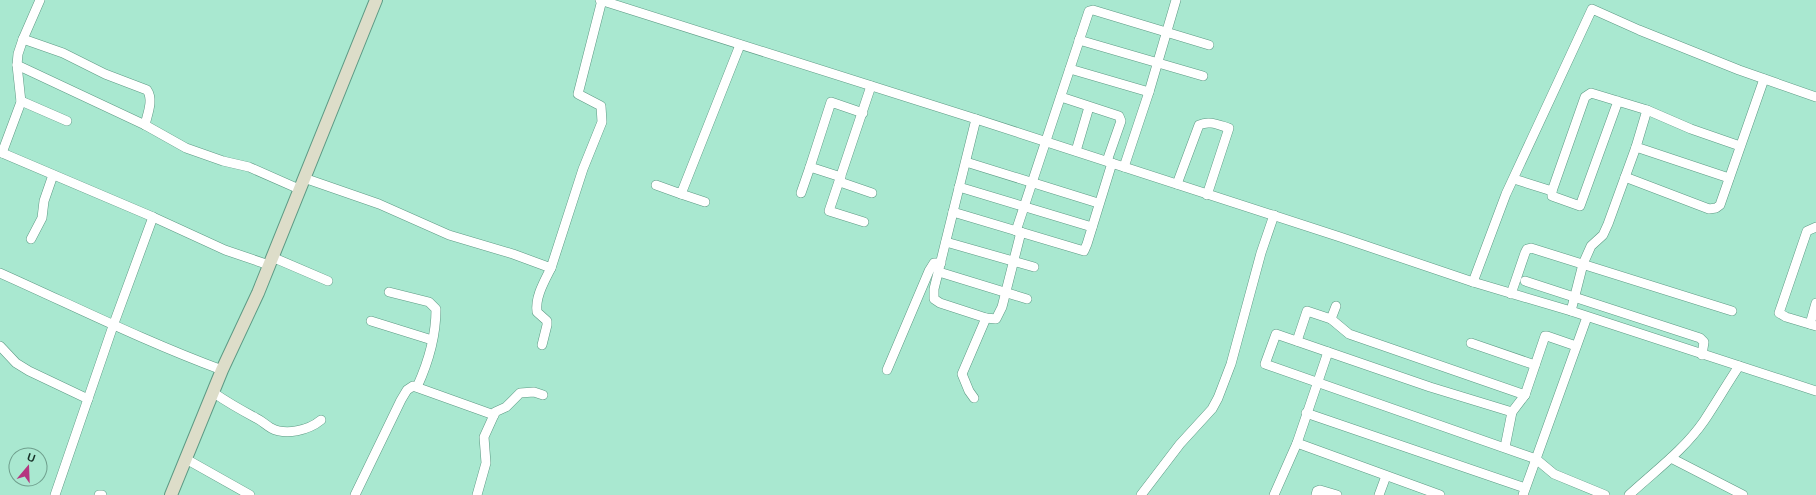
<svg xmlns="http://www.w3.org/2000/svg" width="1816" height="495" viewBox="0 0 1816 495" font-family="Helvetica,sans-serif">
<rect width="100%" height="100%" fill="#a9e8d0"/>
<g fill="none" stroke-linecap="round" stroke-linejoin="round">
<!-- street casing -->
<g stroke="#5d9a84" stroke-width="10">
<g id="street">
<path d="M 600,0 L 976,119 L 1340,237 L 1473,282 L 1571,311 L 1816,391"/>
<path d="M 23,39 L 63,53 L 105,74 L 147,90 C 154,100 147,115 145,125"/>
<path d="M 1079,40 L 1203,76"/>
<path d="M 17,65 L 145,125 L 186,148 L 223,161 L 249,167 L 299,189"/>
<path d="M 1070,69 L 1149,92"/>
<path d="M 1061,97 L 1119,116 L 1121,121 L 1107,161"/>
<path d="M 21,101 L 67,121"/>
<path d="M 1618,101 L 1580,206 L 1552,196 L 1552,191 L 1585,97 L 1591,93 L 1647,110"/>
<path d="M 976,119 L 934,289 L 934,299 L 940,303 L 986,318 L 996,319 L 1002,307 L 1021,232"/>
<path d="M 1076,151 L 1089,107"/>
<path d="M 0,152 L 153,217 L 225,250 L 269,265"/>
<path d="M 2,153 L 21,102 L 17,65 L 18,54 L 23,39 L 40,0"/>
<path d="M 966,162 L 1098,203"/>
<path d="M 1124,167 L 1149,92 L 1176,0"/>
<path d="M 841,177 L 810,167 L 831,102 L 863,113"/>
<path d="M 1625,177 L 1709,209 L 1716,208 L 1720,205 L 1764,79"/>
<path d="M 304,178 L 379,204 L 449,235 L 513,254 L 551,268 L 583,169 L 602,122 L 601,106 L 578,94 L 602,0"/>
<path d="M 1729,178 L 1636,147 L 1647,110 L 1691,129 L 1740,146"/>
<path d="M 1514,179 L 1552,191"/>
<path d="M 840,182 L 872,193"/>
<path d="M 1177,184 L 1199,125 C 1209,120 1219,125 1229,128 L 1207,195"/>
<path d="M 656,185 L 681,194 L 740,45"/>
<path d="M 959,187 L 1092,227"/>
<path d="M 801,193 L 810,167"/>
<path d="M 681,194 L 705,202"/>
<path d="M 953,212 L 1084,251 L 1087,244 L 1112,163"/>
<path d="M 864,222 L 829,211 L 871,86"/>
<path d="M 1816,227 L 1807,231 L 1779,313 L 1786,317 L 1816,326"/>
<path d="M 1016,231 L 1089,11 L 1093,10 L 1209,45"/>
<path d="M 31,239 L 42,218 L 44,201 L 53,175"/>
<path d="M 946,242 L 1034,267"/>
<path d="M 272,257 L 328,281"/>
<path d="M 939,272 L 1027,299"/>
<path d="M 0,273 C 74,306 146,342 222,370"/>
<path d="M 1525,281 L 1700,338 L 1704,342 L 1702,355"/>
<path d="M 1473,282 L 1506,194 L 1592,9 L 1639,30 L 1739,70 L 1816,97"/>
<path d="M 389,292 L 429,302 L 436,309 C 436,335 428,363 417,387"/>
<path d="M 1511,294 L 1525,253 L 1527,249 L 1531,248 L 1732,311"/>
<path d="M 1571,311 L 1583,264 L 1591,246 L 1603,235 L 1608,224 L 1636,147"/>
<path d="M 1331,319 L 1336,306"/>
<path d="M 371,321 L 432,340"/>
<path d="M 1810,324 L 1816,303"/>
<path d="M 1297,341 L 1307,311 L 1331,319 L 1349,334 L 1525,395"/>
<path d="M 1471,343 L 1535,365"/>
<path d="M 542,345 L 547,325 L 547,321 L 537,312 C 535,297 544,282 551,268"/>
<path d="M 0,346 L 16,363 L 29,371 L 88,399"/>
<path d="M 887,370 L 929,271 L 934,263 L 941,263"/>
<path d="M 214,393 C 227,402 241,410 256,418 C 262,421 266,425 271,428 C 286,436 309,430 321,420"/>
<path d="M 974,398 L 969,391 L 962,374 L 986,318"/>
<path d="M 1512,412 L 1430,387 L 1276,334 L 1265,364 L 1536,459 L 1554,474 L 1605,495"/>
<path d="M 1306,413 L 1525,488"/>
<path d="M 494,415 L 495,412 L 506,407 L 520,393 L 534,392 L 543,395"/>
<path d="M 1297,443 L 1440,495"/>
<path d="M 1505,447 L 1512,412 L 1525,395 L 1545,336 L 1547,336 L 1576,346"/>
<path d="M 1671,458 L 1743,495"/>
<path d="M 186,459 L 250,495"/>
<path d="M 55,495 L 113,326 L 153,217"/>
<path d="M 99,495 L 102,495"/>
<path d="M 355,495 L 401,400 L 407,390 L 413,386 L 494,415 L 484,437 L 486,463 L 477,495"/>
<path d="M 1141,495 L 1180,444 L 1212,409 L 1218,398 L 1231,364 L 1261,253 L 1274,215"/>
<path d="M 1274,495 L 1297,443 L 1328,352"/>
<path d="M 1316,495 L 1317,491 L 1320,490 L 1337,495"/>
<path d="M 1379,495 L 1386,476"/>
<path d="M 1523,495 L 1587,317"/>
<path d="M 1629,495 C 1655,471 1684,450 1704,421 C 1716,403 1727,384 1739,366"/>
</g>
</g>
<!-- secondary casing -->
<g stroke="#5d9a84" stroke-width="14">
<path id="secondary" d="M 171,495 L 222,370 L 258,293 L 376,0"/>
</g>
<!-- street -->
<use href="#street" stroke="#fff" stroke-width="9"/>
<!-- secondary -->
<use href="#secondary" stroke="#ddddc9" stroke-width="12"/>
</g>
<!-- north arrow -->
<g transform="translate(28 467) rotate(19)"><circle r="19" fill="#a9e8d0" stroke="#6f9f8d"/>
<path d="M0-3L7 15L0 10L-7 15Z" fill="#b53580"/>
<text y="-6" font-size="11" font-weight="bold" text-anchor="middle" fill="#183128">U</text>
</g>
</svg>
